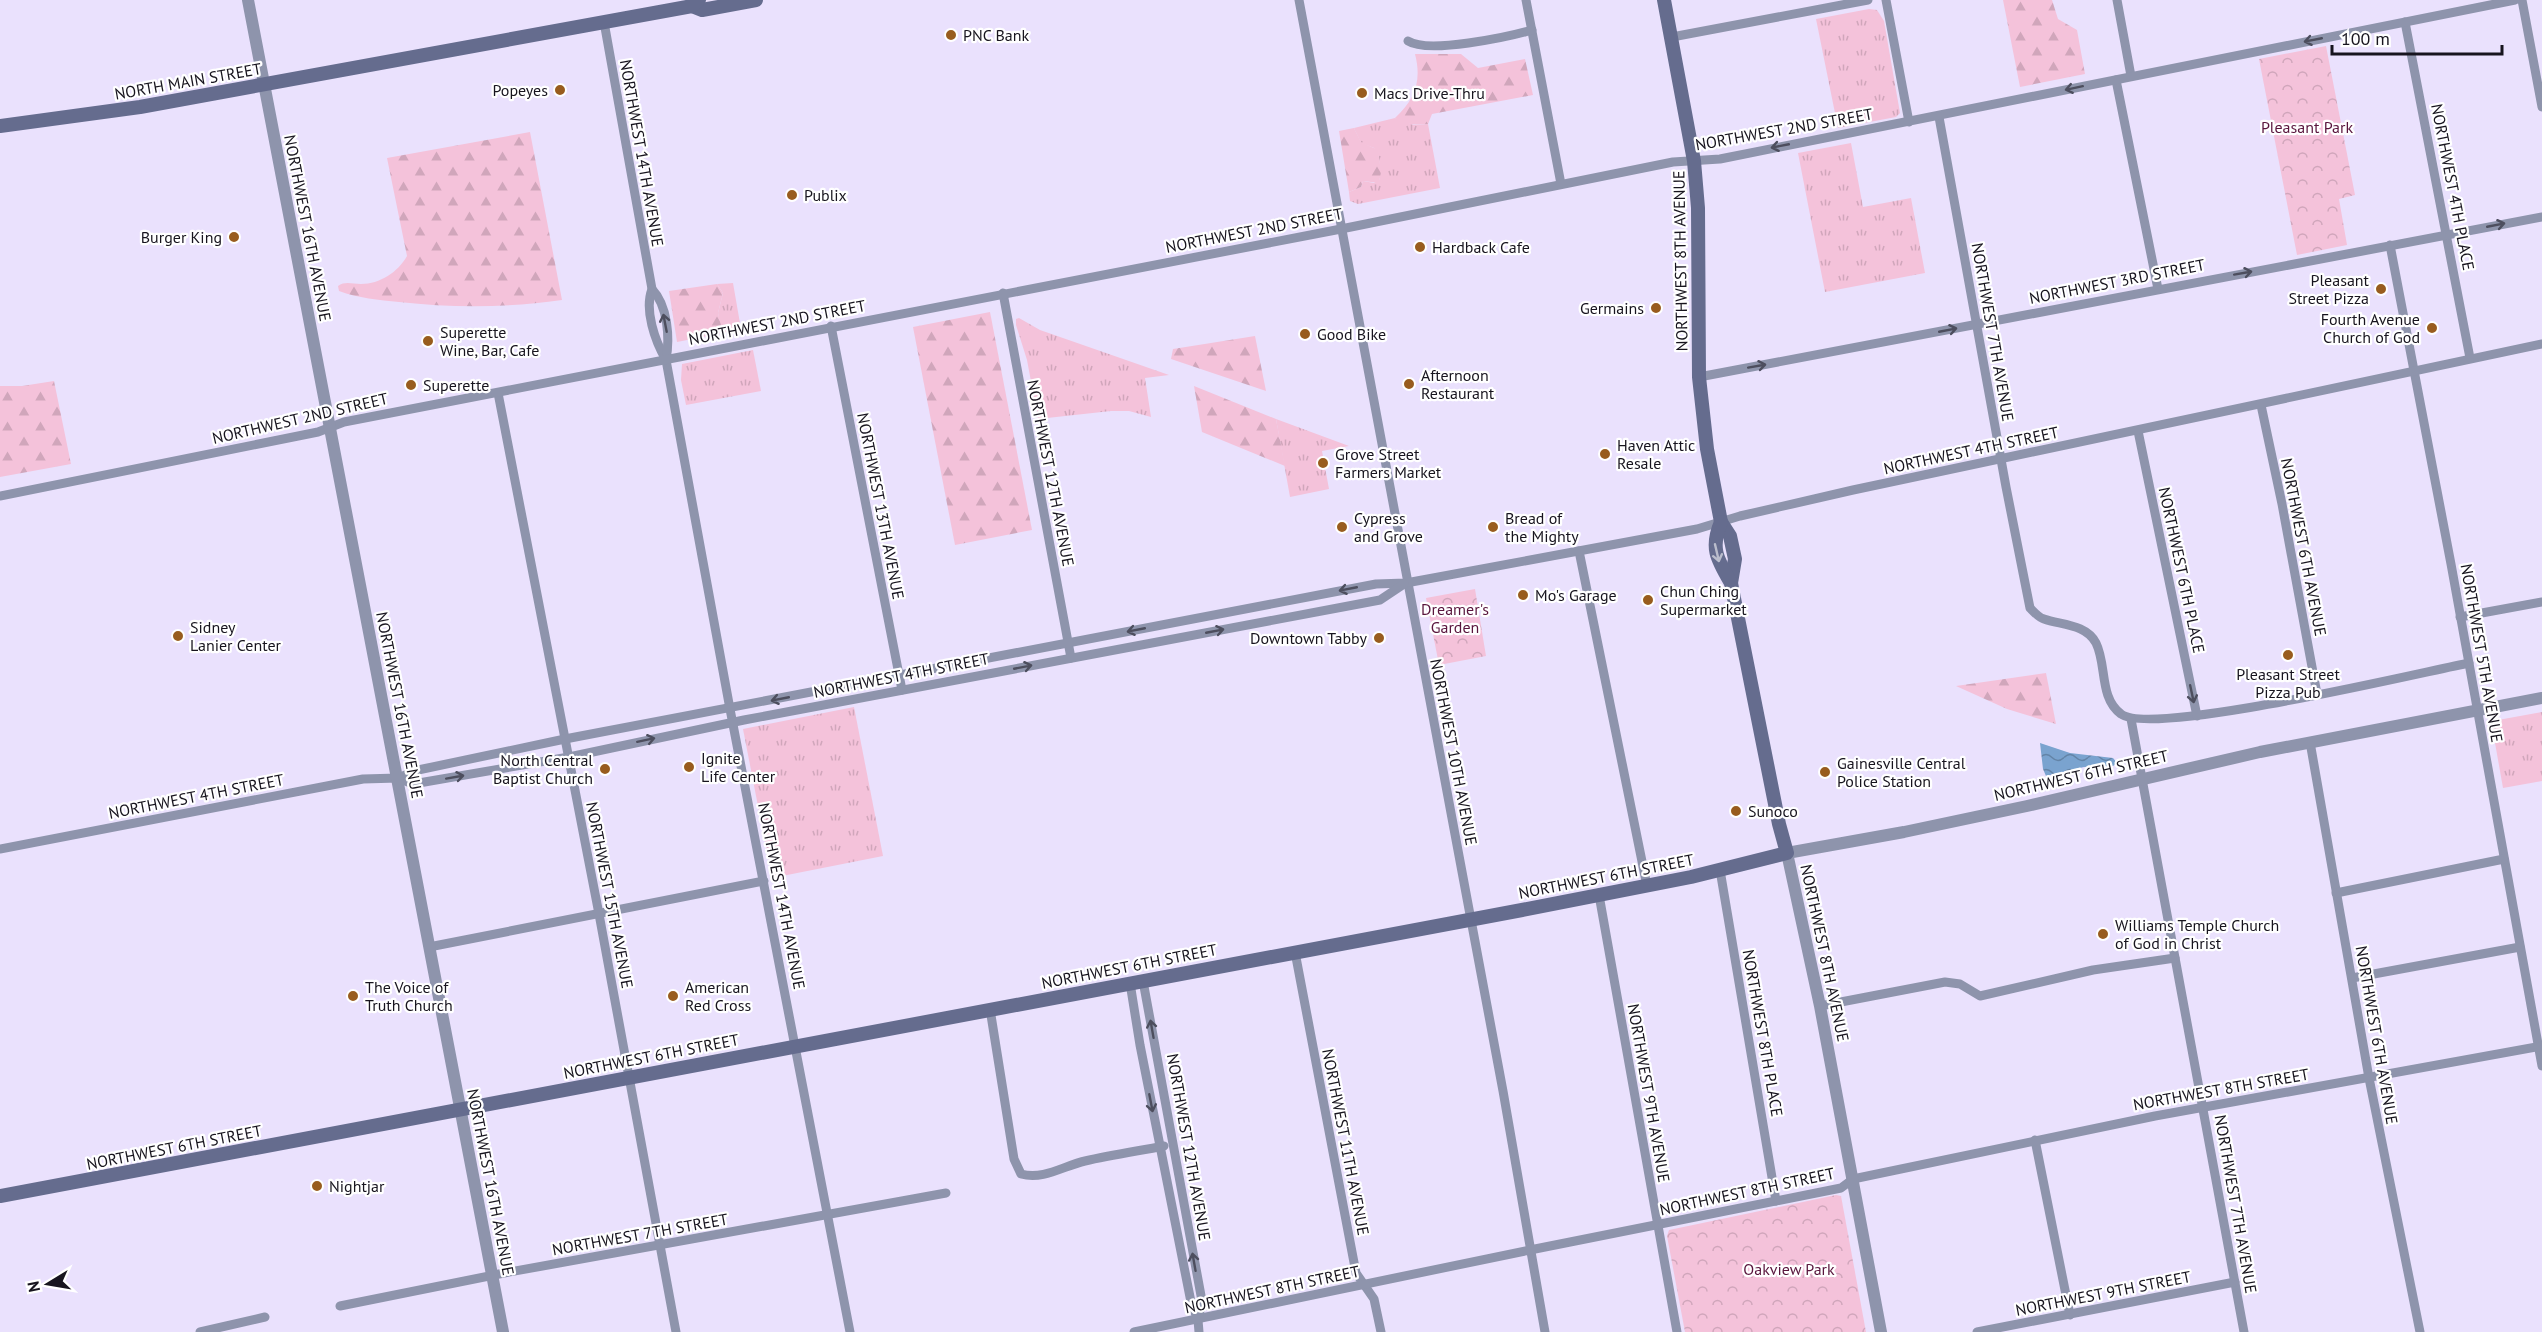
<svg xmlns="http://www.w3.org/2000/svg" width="2542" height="1332" viewBox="0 0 2542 1332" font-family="'PT Sans',sans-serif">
<defs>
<pattern id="grass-tufts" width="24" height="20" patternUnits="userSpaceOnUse" patternTransform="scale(1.5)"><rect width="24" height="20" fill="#f4c2da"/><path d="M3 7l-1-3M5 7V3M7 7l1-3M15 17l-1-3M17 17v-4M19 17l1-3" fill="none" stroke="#d0a6bb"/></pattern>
<pattern id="forest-firs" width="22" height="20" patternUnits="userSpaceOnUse" patternTransform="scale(1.5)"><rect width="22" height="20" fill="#f4c2da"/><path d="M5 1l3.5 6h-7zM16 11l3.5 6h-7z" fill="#d0a6bb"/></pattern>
<pattern id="park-crowns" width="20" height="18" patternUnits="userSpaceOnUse" patternTransform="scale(1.5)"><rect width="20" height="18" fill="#f4c2da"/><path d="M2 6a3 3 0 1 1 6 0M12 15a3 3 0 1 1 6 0" fill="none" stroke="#d0a6bb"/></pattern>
<pattern id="water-waves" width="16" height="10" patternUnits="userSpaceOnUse" patternTransform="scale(1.5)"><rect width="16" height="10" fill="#7aa3cf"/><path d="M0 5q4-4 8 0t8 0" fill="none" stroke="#6384a7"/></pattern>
</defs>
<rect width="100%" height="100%" fill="#eae1fd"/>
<!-- grass -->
<g fill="url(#grass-tufts)">
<path d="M 1869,9 L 1877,10 L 1884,21 L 1900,113 L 1896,117 L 1838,128 L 1816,19 Z"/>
<path d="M 1395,118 L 1414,125 L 1428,124 L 1440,188 L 1358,204 L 1350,201 L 1349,192 L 1361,187 L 1363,181 L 1374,183 L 1380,179 L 1379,157 L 1374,148 L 1361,143 L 1354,128 Z"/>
<path d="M 1851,143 L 1863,207 L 1911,198 L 1925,273 L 1825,292 L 1798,153 Z"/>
<path d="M 733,283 L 741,329 L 718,334 L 721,329 L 718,313 L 723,293 L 717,284 Z"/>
<path d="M 1019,318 L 1040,330 L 1169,375 L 1145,378 L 1151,417 L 1129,411 L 1111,411 L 1038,419 L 1027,360 L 1016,325 L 1016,319 Z"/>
<path d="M 753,350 L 761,391 L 686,405 L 681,380 L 682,364 Z"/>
<path d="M 1276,419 L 1349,446 L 1322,451 L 1329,489 L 1290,497 Z"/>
<path d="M 854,707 L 883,856 L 772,878 L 743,729 Z"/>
<path d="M 2542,712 L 2542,781 L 2503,788 L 2492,726 L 2498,720 Z"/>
</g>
<!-- forest -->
<g fill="url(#forest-firs)">
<path d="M 2003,0 L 2052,0 L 2058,19 L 2077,30 L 2085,74 L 2020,87 Z"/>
<path d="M 1415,54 L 1461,54 L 1478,68 L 1525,59 L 1533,95 L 1432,114 L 1428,124 C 1415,125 1406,125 1395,118 C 1415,99 1422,81 1415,54 Z"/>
<path d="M 1354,128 L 1361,142 L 1378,150 L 1381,172 L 1379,183 L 1363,181 L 1361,187 L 1349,192 L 1339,131 Z"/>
<path d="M 530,132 L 562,300 C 507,308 453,308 399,302 C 379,300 358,298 339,291 L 338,286 C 345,281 352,284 361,284 C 380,284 398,272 407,256 L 387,158 Z"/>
<path d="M 717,284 L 723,293 L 718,313 L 721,325 L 718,334 L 677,342 L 669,291 Z"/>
<path d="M 990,312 L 1032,530 L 955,545 L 913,327 Z"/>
<path d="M 1255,336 L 1266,391 L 1171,359 L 1173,349 Z"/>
<path d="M 54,381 L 71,464 L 0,477 L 0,386 L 22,386 Z"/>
<path d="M 1194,386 L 1276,419 L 1285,466 L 1202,432 Z"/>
<path d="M 2046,673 L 2056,724 L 2007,709 L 1956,686 Z"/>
</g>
<!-- park -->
<g fill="url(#park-crowns)">
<path d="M 2326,46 L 2355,195 L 2339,199 L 2347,245 L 2297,255 L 2259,59 Z"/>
<path d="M 1475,589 L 1486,656 L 1439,665 L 1426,598 Z"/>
<path d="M 1836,1195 L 1841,1196 L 1866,1332 L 1685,1332 L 1667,1236 L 1669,1230 Z"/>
</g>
<!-- water -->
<path fill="url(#water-waves)" d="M 2040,743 L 2070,753 L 2113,758 L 2117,763 L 2113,766 L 2084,767 L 2046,776 L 2043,769 Z"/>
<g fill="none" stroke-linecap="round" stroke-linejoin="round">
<!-- minor -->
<g stroke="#8e94ac" stroke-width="9">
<path d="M 1299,0 L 1503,1091 L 1545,1332"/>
<path d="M 1526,0 L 1561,184"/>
<path d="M 1886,0 L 1909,122"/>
<path d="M 2117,0 L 2131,76"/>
<path d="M 2522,0 L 2542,107"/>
<path d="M 604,22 L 652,289 C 644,310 655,341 666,360 L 730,709 L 850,1332"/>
<path d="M 2405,22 L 2470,358"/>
<path d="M 1672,37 L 1868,0"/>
<path d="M 1408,41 C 1428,54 1508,37 1532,30"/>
<path d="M 2116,80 L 2158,289"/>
<path d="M 1939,117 L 2006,487 L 2030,608 C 2034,612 2039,618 2044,619 C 2061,625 2086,624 2096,643 C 2107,665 2099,698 2121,714 C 2151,737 2418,673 2469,663"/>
<path d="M 2390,245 L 2451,564 L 2542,1066"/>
<path d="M 652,289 C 668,306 670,338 666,360"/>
<path d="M 1003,293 L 1071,658"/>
<path d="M 831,326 L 902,690"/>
<path d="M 1699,377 L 2542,217"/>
<path d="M 498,393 L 599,914 L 676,1332"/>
<path d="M 2261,405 L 2282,504 L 2317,694"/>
<path d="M 2138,431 L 2197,716"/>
<path d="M 0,496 L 318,432 L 344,422 L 1341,229 L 1673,162 L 1720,159 L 2515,0"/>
<path d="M 1579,551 L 1647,886"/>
<path d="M 2460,617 L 2542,602"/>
<path d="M 2131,719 L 2244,1332"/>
<path d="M 2310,742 L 2369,1078 L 2420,1332"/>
<path d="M 398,778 L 418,770 L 565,739 L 1376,584 L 1406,583 L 1697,529 L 1740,516 L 1853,490 L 2542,344"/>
<path d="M 0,849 L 363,779 L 398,778 L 413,784 L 569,757 L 744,720 L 1380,600 L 1404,584"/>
<path d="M 1720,870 L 1776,1201"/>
<path d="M 2336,893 L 2504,859"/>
<path d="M 1599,895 L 1677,1332"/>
<path d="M 429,947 L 764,881"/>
<path d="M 1295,952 L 1356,1273 L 1374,1299 L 1381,1332"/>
<path d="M 2352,978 L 2520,947"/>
<path d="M 1143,981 L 1202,1301 L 1198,1320 L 1199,1332"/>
<path d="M 1130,983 L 1140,1045 L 1191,1302 L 1198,1320"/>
<path d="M 1820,1006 L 1945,982 L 1960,984 L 1980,996 L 2093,970 L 2175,958"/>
<path d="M 990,1009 L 1014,1159 L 1021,1174 C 1044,1180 1063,1166 1085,1161 C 1111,1155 1138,1151 1164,1146"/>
<path d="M 2035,1140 L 2070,1315"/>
<path d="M 340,1306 L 504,1273 L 946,1193"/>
<path d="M 200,1332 L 265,1317"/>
<path d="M 1134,1332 L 1530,1250 L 1841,1188 L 1853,1179 L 2155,1116 L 2542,1046"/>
<path d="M 1977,1332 L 2235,1282"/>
</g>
<!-- tertiary -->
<g stroke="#8e94ac" stroke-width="12">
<path d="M 248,0 L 503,1332"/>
<path d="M 1881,1332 L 1820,1006 L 1787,853 L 1904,832 L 2027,806 L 2260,752 L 2542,698"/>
</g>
<!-- secondary -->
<g stroke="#656c8e" stroke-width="14">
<path d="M 1664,0 L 1694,161 L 1698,208 L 1699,377 L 1707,449 L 1721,522 L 1730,536 L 1735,559 L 1731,583"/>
<path d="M 692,6 L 702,10 L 756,0"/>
<path d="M 0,126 L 140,107 L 692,6 L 699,0"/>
<path d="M 0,1196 L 1522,910 L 1691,877 L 1787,853 L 1779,824 L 1731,583 C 1717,559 1710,548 1721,522"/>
</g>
</g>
<!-- one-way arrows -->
<defs><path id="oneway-shaft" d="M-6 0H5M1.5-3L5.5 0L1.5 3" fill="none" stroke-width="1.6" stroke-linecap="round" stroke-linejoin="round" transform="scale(1.5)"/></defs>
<g stroke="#4d4e5e">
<use href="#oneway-shaft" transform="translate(2313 40) rotate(169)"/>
<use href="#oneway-shaft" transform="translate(2074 88) rotate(168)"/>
<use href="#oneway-shaft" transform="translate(1780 146) rotate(169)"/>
<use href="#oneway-shaft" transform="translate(2496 225) rotate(-11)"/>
<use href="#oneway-shaft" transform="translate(2243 273) rotate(-10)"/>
<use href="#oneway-shaft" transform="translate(665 323) rotate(-101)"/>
<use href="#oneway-shaft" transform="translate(1948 330) rotate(-11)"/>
<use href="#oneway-shaft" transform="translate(1757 366) rotate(-10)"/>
<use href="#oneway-shaft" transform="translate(1348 589) rotate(169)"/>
<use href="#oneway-shaft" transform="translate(1136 630) rotate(169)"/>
<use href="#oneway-shaft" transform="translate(1215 631) rotate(-11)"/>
<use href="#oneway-shaft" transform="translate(1023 667) rotate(-11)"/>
<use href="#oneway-shaft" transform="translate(2192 694) rotate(78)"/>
<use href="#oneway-shaft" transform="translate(780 699) rotate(169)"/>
<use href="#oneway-shaft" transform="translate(646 740) rotate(-12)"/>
<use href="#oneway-shaft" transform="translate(455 777) rotate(-10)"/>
<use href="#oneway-shaft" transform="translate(1152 1029) rotate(-100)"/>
<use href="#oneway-shaft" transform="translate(1151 1103) rotate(79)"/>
<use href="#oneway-shaft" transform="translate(1194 1262) rotate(-100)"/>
</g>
<use stroke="#babdcc" href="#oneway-shaft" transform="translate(1717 553) rotate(77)"/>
<!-- markers -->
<g fill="#985c1e" stroke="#fff" stroke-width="2">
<circle cx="951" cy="35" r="6"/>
<circle cx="560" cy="90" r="6"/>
<circle cx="1362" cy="93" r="6"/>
<circle cx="792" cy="195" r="6"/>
<circle cx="234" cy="237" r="6"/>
<circle cx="1420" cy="247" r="6"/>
<circle cx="2381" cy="289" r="6"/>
<circle cx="1656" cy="308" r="6"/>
<circle cx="2432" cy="328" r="6"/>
<circle cx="1305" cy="334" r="6"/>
<circle cx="428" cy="341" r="6"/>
<circle cx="1409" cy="384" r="6"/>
<circle cx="411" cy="385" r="6"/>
<circle cx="1605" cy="454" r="6"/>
<circle cx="1323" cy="463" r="6"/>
<circle cx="1342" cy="527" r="6"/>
<circle cx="1493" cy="527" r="6"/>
<circle cx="1523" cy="595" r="6"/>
<circle cx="1648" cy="600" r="6"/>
<circle cx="178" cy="636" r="6"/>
<circle cx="1379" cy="638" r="6"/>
<circle cx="2288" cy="655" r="6"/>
<circle cx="689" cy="767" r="6"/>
<circle cx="605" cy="769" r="6"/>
<circle cx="1825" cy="772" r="6"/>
<circle cx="1736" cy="811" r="6"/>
<circle cx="2103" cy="934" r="6"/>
<circle cx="353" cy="996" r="6"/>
<circle cx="673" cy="996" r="6"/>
<circle cx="317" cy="1186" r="6"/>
</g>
<g text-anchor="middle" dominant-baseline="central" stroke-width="4.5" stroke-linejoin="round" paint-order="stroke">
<!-- poi labels -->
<g font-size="16" fill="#17141e" stroke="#fff" text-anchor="start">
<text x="963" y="35">PNC Bank</text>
<text x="548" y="90" text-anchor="end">Popeyes</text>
<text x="1374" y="93">Macs Drive-Thru</text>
<text x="804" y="195">Publix</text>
<text x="222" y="237" text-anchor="end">Burger King</text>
<text x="1432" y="247">Hardback Cafe</text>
<text x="2369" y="280" text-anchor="end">Pleasant<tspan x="2369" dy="18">Street Pizza</tspan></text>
<text x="1644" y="308" text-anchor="end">Germains</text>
<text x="2420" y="319" text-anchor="end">Fourth Avenue<tspan x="2420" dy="18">Church of God</tspan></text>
<text x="440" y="332">Superette<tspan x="440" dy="18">Wine, Bar, Cafe</tspan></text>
<text x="1317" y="334">Good Bike</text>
<text x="1421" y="375">Afternoon<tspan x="1421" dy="18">Restaurant</tspan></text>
<text x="423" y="385">Superette</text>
<text x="1617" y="445">Haven Attic<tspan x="1617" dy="18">Resale</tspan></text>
<text x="1335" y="454">Grove Street<tspan x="1335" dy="18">Farmers Market</tspan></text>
<text x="1354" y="518">Cypress<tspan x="1354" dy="18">and Grove</tspan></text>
<text x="1505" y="518">Bread of<tspan x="1505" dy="18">the Mighty</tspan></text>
<text x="1660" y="591">Chun Ching<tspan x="1660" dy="18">Supermarket</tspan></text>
<text x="1535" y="595">Mo's Garage</text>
<text x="190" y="627">Sidney<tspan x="190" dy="18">Lanier Center</tspan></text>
<text x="1367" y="638" text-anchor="end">Downtown Tabby</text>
<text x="2288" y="674" text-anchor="middle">Pleasant Street<tspan x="2288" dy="18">Pizza Pub</tspan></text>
<text x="701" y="758">Ignite<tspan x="701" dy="18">Life Center</tspan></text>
<text x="593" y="760" text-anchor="end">North Central<tspan x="593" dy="18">Baptist Church</tspan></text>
<text x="1837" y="763">Gainesville Central<tspan x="1837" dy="18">Police Station</tspan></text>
<text x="1748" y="811">Sunoco</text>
<text x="2115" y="925">Williams Temple Church<tspan x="2115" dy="18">of God in Christ</tspan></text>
<text x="365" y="987">The Voice of<tspan x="365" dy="18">Truth Church</tspan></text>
<text x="685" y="987">American<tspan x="685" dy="18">Red Cross</tspan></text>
<text x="329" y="1186">Nightjar</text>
</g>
<!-- street labels -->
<g font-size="16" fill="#17141e" stroke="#fff">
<text transform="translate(188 81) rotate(-10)">NORTH MAIN STREET</text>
<text transform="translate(1784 129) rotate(-10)">NORTHWEST 2ND STREET</text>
<text transform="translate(642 153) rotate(80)">NORTHWEST 14TH AVENUE</text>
<text transform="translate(2453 187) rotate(79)">NORTHWEST 4TH PLACE</text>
<text transform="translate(308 228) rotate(79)">NORTHWEST 16TH AVENUE</text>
<text transform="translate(1254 230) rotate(-11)">NORTHWEST 2ND STREET</text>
<text transform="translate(1680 261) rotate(-91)">NORTHWEST 8TH AVENUE</text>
<text transform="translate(2117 281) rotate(-11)">NORTHWEST 3RD STREET</text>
<text transform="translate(777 322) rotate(-11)">NORTHWEST 2ND STREET</text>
<text transform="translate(1993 332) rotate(80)">NORTHWEST 7TH AVENUE</text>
<text transform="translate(300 418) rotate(-13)">NORTHWEST 2ND STREET</text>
<text transform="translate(1971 450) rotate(-12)">NORTHWEST 4TH STREET</text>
<text transform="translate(1051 473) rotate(79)">NORTHWEST 12TH AVENUE</text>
<text transform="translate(881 506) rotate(79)">NORTHWEST 13TH AVENUE</text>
<text transform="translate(2304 547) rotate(79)">NORTHWEST 6TH AVENUE</text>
<text transform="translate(2182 570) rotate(78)">NORTHWEST 6TH PLACE</text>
<text transform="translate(2482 653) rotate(80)">NORTHWEST 5TH AVENUE</text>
<text transform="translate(901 675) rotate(-11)">NORTHWEST 4TH STREET</text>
<text transform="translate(400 705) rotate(79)">NORTHWEST 16TH AVENUE</text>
<text transform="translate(1454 752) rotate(79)">NORTHWEST 10TH AVENUE</text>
<text transform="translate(2081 775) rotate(-13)">NORTHWEST 6TH STREET</text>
<text transform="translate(196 796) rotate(-11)">NORTHWEST 4TH STREET</text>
<text transform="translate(1606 876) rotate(-11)">NORTHWEST 6TH STREET</text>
<text transform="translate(610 895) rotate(79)">NORTHWEST 15TH AVENUE</text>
<text transform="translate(782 896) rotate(79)">NORTHWEST 14TH AVENUE</text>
<text transform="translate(1825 953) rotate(78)">NORTHWEST 8TH AVENUE</text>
<text transform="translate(1129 966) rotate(-11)">NORTHWEST 6TH STREET</text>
<text transform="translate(1763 1033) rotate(80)">NORTHWEST 8TH PLACE</text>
<text transform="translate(2377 1035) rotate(80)">NORTHWEST 6TH AVENUE</text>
<text transform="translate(651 1056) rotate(-11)">NORTHWEST 6TH STREET</text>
<text transform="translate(2221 1089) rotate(-10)">NORTHWEST 8TH STREET</text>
<text transform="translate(1649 1093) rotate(80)">NORTHWEST 9TH AVENUE</text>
<text transform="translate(1346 1142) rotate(79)">NORTHWEST 11TH AVENUE</text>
<text transform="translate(174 1147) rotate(-11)">NORTHWEST 6TH STREET</text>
<text transform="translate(1189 1147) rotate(80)">NORTHWEST 12TH AVENUE</text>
<text transform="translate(491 1182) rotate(79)">NORTHWEST 16TH AVENUE</text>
<text transform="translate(1747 1191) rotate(-12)">NORTHWEST 8TH STREET</text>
<text transform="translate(2236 1204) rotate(80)">NORTHWEST 7TH AVENUE</text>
<text transform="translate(640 1234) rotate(-10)">NORTHWEST 7TH STREET</text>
<text transform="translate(1272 1289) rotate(-12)">NORTHWEST 8TH STREET</text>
<text transform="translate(2103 1293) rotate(-11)">NORTHWEST 9TH STREET</text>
</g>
<!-- park labels -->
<g font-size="16" fill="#59153d" stroke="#fff">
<text x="2307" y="127">Pleasant Park</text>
<text x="1455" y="609">Dreamer's<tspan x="1455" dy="18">Garden</tspan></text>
<text x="1789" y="1269">Oakview Park</text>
</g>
</g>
<!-- north arrow -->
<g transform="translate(48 1284) rotate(259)" stroke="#ffffff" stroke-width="4.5" paint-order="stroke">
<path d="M0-4.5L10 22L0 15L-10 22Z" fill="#17141e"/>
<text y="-9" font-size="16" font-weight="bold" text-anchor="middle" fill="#17141e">N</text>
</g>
<!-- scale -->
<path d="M2332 45v9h170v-9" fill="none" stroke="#17141e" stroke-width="3"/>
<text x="2341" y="45" font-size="18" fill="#17141e" stroke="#ffffff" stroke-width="4.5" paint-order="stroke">100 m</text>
</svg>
